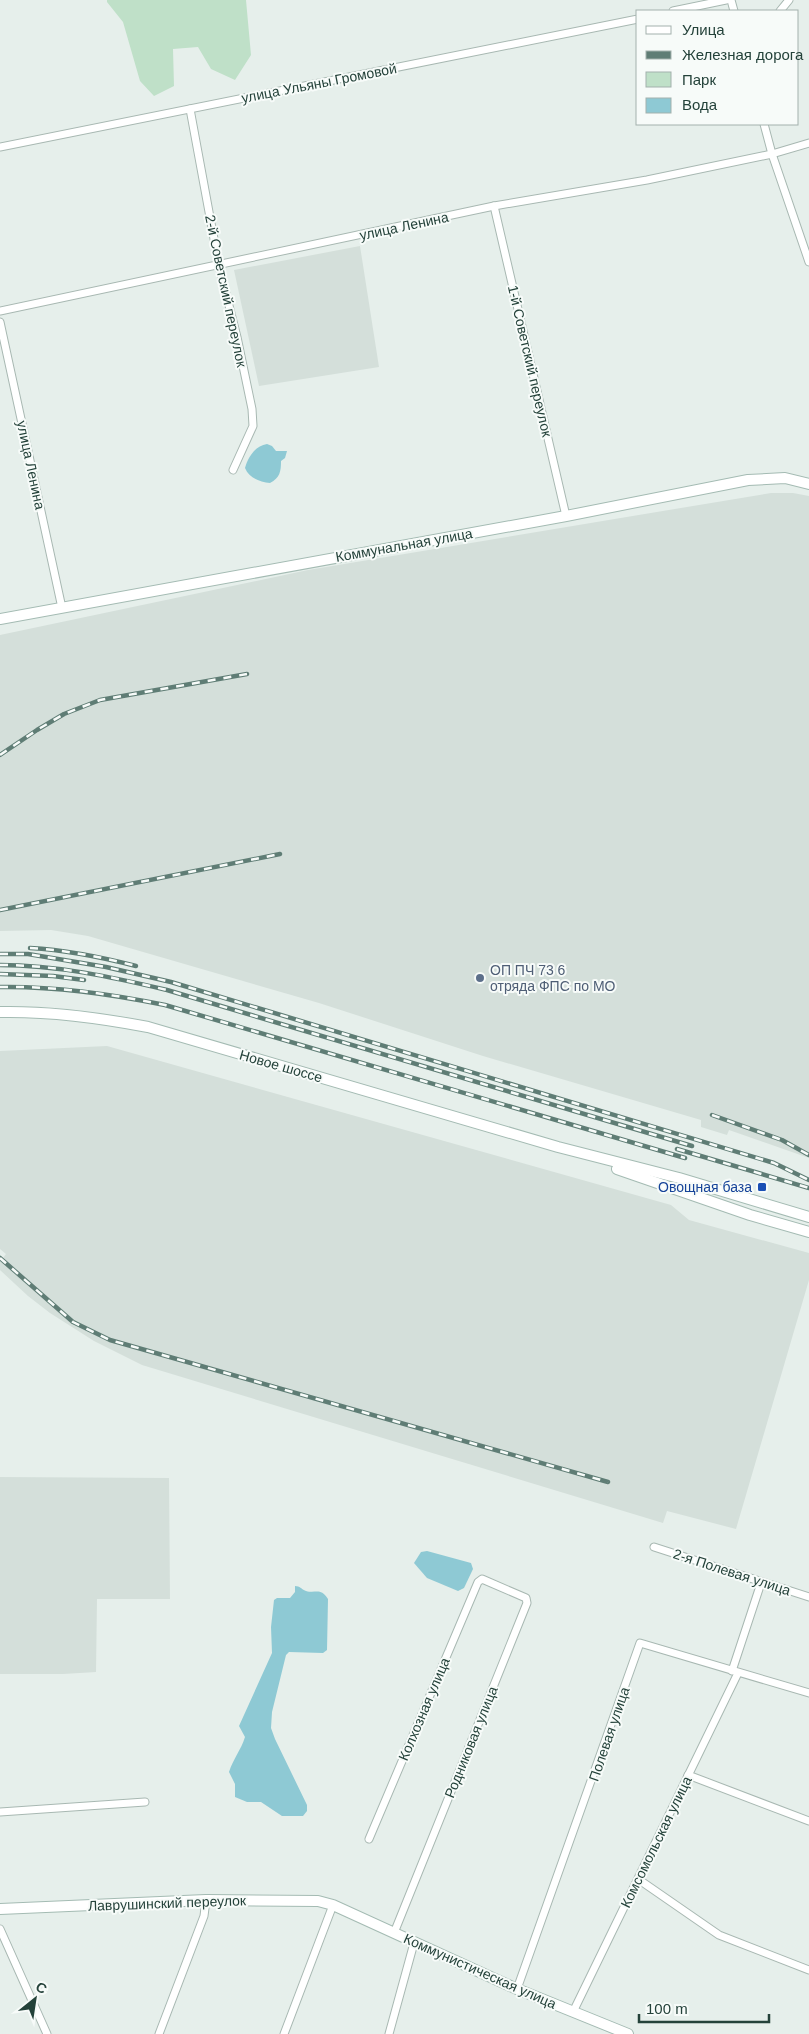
<svg xmlns="http://www.w3.org/2000/svg" width="809" height="2034" viewBox="0 0 809 2034" font-family="Helvetica,sans-serif">
<rect width="100%" height="100%" fill="#e6efeb"/>
<!-- built -->
<g fill="#d4dfda">
<path d="M 360,246 L 379,367 L 259,386 L 234,270 Z"/>
<path d="M 771,493 L 793,493 L 809,496 L 809,1158 L 729,1130 L 727,1135 L 701,1127 L 701,1120 L 483,1056 L 319,1003 L 88,936 L 51,930 L 0,931 L 0,635 L 308,570 Z"/>
<path d="M 107,1046 L 671,1205 L 689,1220 L 809,1253 L 809,1280 L 736,1529 L 667,1511 L 663,1523 L 142,1365 L 94,1341 L 50,1313 L 28,1296 L 0,1270 L 0,1262 L 6,1254 L 0,1249 L 0,1051 Z"/>
<path d="M 0,1477 L 169,1478 L 170,1599 L 97,1599 L 96,1672 L 63,1674 L 0,1674 Z"/>
</g>
<!-- green -->
<path fill="#bfe0c8" d="M 107,0 L 246,0 L 251,55 L 235,80 L 211,69 L 198,47 L 173,49 L 174,86 L 154,96 L 140,81 L 123,22 L 107,2 Z"/>
<!-- water -->
<g fill="#8ec9d4">
<path d="M 267,444 L 272,446 L 276,451 L 287,451 L 285,458 L 281,461 C 281,471 280,478 270,483 C 260,482 249,478 245,468 C 248,457 255,446 267,444 Z"/>
<path d="M 427,1551 L 471,1563 L 473,1569 L 464,1588 L 458,1591 L 427,1578 L 414,1563 L 421,1552 Z"/>
<path d="M 295,1586 C 300,1586 301,1589 306,1591 C 316,1594 320,1587 328,1599 L 327,1650 L 323,1653 L 289,1652 L 286,1655 L 272,1712 L 271,1728 L 275,1739 L 307,1805 L 307,1811 L 303,1816 L 282,1816 L 261,1802 L 247,1802 L 235,1797 L 235,1784 L 229,1772 C 233,1759 241,1750 245,1737 L 239,1726 L 272,1653 L 271,1627 L 274,1600 L 277,1598 L 290,1598 L 295,1592 Z"/>
</g>
<g fill="none" stroke-linecap="round" stroke-linejoin="round">
<!-- street casing -->
<g stroke="#a8b8b2" stroke-width="9">
<g id="street">
<path d="M 731,0 L 734,11"/>
<path d="M 673,11 L 726,0"/>
<path d="M 780,11 L 789,0"/>
<path d="M 190,109 L 219,266 L 237,337 L 252,409 L 253,426 L 233,470"/>
<path d="M 764,124 L 772,154 L 809,262"/>
<path d="M 0,147 L 638,19"/>
<path d="M 494,206 L 566,516"/>
<path d="M 0,311 L 494,206 L 647,180 L 772,154 L 809,143"/>
<path d="M 0,322 L 62,608"/>
<path d="M 654,1547 L 809,1597"/>
<path d="M 732,1671 L 761,1583"/>
<path d="M 688,1775 L 809,1821"/>
<path d="M 0,1812 L 145,1802"/>
<path d="M 369,1839 L 478,1582 L 482,1579 L 526,1598 L 527,1603 L 394,1933"/>
<path d="M 638,1879 L 719,1935 L 809,1970"/>
<path d="M 0,1929 L 47,2034"/>
<path d="M 517,1989 L 640,1643 L 809,1693"/>
<path d="M 573,2012 L 738,1673"/>
<path d="M 159,2034 L 204,1916 L 206,1900"/>
<path d="M 284,2034 L 333,1905"/>
<path d="M 389,2034 L 414,1943"/>
</g>
</g>
<!-- secondary casing -->
<g stroke="#a4bbb3" stroke-width="12">
<g id="secondary">
<path d="M 0,619 L 566,516 L 748,480 L 785,478 L 809,484"/>
<path d="M 0,1012 C 47,1011 101,1018 148,1027 L 558,1147 L 679,1178 L 809,1217"/>
<path d="M 617,1169 L 750,1215 L 809,1232"/>
<path d="M 0,1909 L 206,1900 L 318,1901 L 333,1905 L 517,1989 L 628,2034"/>
</g>
</g>
<!-- street -->
<use href="#street" stroke="#fff" stroke-width="7"/>
<!-- secondary -->
<use href="#secondary" stroke="#fff" stroke-width="10"/>
<!-- rail casing -->
<g stroke="#5f7d75" stroke-width="4.5">
<g id="rail">
<path d="M 0,755 L 37,730 L 64,714 L 100,700 L 247,674"/>
<path d="M 0,910 L 280,854"/>
<path d="M 30,948 C 66,950 101,957 136,966"/>
<path d="M 0,954 L 28,954 L 106,967 L 171,982 L 774,1163 L 809,1180"/>
<path d="M 0,965 C 57,965 112,977 167,990 L 692,1146"/>
<path d="M 0,974 L 53,976 L 84,980"/>
<path d="M 0,987 C 56,986 111,994 165,1005 L 685,1158"/>
<path d="M 712,1115 L 782,1140 L 809,1155"/>
<path d="M 677,1149 L 809,1188"/>
<path d="M 0,1258 L 73,1322 L 110,1340 L 608,1482"/>
</g>
</g>
<!-- rail -->
<use href="#rail" stroke="#f7fbf9" stroke-width="2.5" stroke-dasharray="8" stroke-linecap="butt"/>
</g>
<!-- markers -->
<circle fill="#5c6f8a" stroke="#f7fbf9" stroke-width="2" cx="480" cy="978" r="5"/>
<rect fill="#1a4fb4" stroke="#f7fbf9" stroke-width="2" x="757" y="1182" width="10" height="10" rx="2.5"/>
<g text-anchor="middle" dominant-baseline="central" stroke-width="4" stroke-linejoin="round" paint-order="stroke">
<!-- street labels -->
<g font-size="14" fill="#24423a" stroke="#f7fbf9">
<text transform="translate(319 83) rotate(-11)">улица Ульяны Громовой</text>
<text transform="translate(404 226) rotate(-12)">улица Ленина</text>
<text transform="translate(226 291) rotate(78)">2-й Советский переулок</text>
<text transform="translate(530 361) rotate(77)">1-й Советский переулок</text>
<text transform="translate(31 465) rotate(78)">улица Ленина</text>
<text transform="translate(404 545) rotate(-10)">Коммунальная улица</text>
<text transform="translate(281 1066) rotate(16)">Новое шоссе</text>
<text transform="translate(732 1572) rotate(18)">2-я Полевая улица</text>
<text transform="translate(424 1709) rotate(-67)">Колхозная улица</text>
<text transform="translate(609 1734) rotate(-71)">Полевая улица</text>
<text transform="translate(471 1742) rotate(-68)">Родниковая улица</text>
<text transform="translate(656 1842) rotate(-64)">Комсомольская улица</text>
<text transform="translate(167 1903) rotate(-2)">Лаврушинский переулок</text>
<text transform="translate(480 1971) rotate(24)">Коммунистическая улица</text>
</g>
<!-- service labels -->
<g font-size="14" fill="#4e5e75" stroke="#f7fbf9" text-anchor="start">
<text x="490" y="970">ОП ПЧ 73 6<tspan x="490" dy="16">отряда ФПС по МО</tspan></text>
</g>
<!-- transit labels -->
<g font-size="14" fill="#164399" stroke="#f7fbf9" text-anchor="end">
<text x="752" y="1187">Овощная база</text>
</g>
</g>
<!-- legend -->
<rect x="636" y="10" width="162" height="115" fill="#f7fbf9" stroke="#a3b1ad"/>
<rect x="646" y="26" width="25" height="8" fill="#ffffff" stroke="#a3b1ad"/>
<text x="682" y="35" font-size="15" fill="#24423a">Улица</text>
<rect x="646" y="51" width="25" height="8" fill="#5f7d75" stroke="#a3b1ad"/>
<text x="682" y="60" font-size="15" fill="#24423a">Железная дорога</text>
<rect x="646" y="72" width="25" height="15" fill="#bfe0c8" stroke="#a3b1ad"/>
<text x="682" y="85" font-size="15" fill="#24423a">Парк</text>
<rect x="646" y="98" width="25" height="15" fill="#8ec9d4" stroke="#a3b1ad"/>
<text x="682" y="110" font-size="15" fill="#24423a">Вода</text>
<!-- north arrow -->
<g transform="translate(35 1999) rotate(30)" stroke="#f7fbf9" stroke-width="4" paint-order="stroke">
<path d="M0-4L9 19L0 12L-9 19Z" fill="#24423a"/>
<text y="-8" font-size="14" font-weight="bold" text-anchor="middle" fill="#24423a">С</text>
</g>
<!-- scale -->
<path d="M639 2014v8h130v-8" fill="none" stroke="#24423a" stroke-width="2.5"/>
<text x="646" y="2014" font-size="15" fill="#24423a" stroke="#f7fbf9" stroke-width="4" paint-order="stroke">100 m</text>
</svg>
